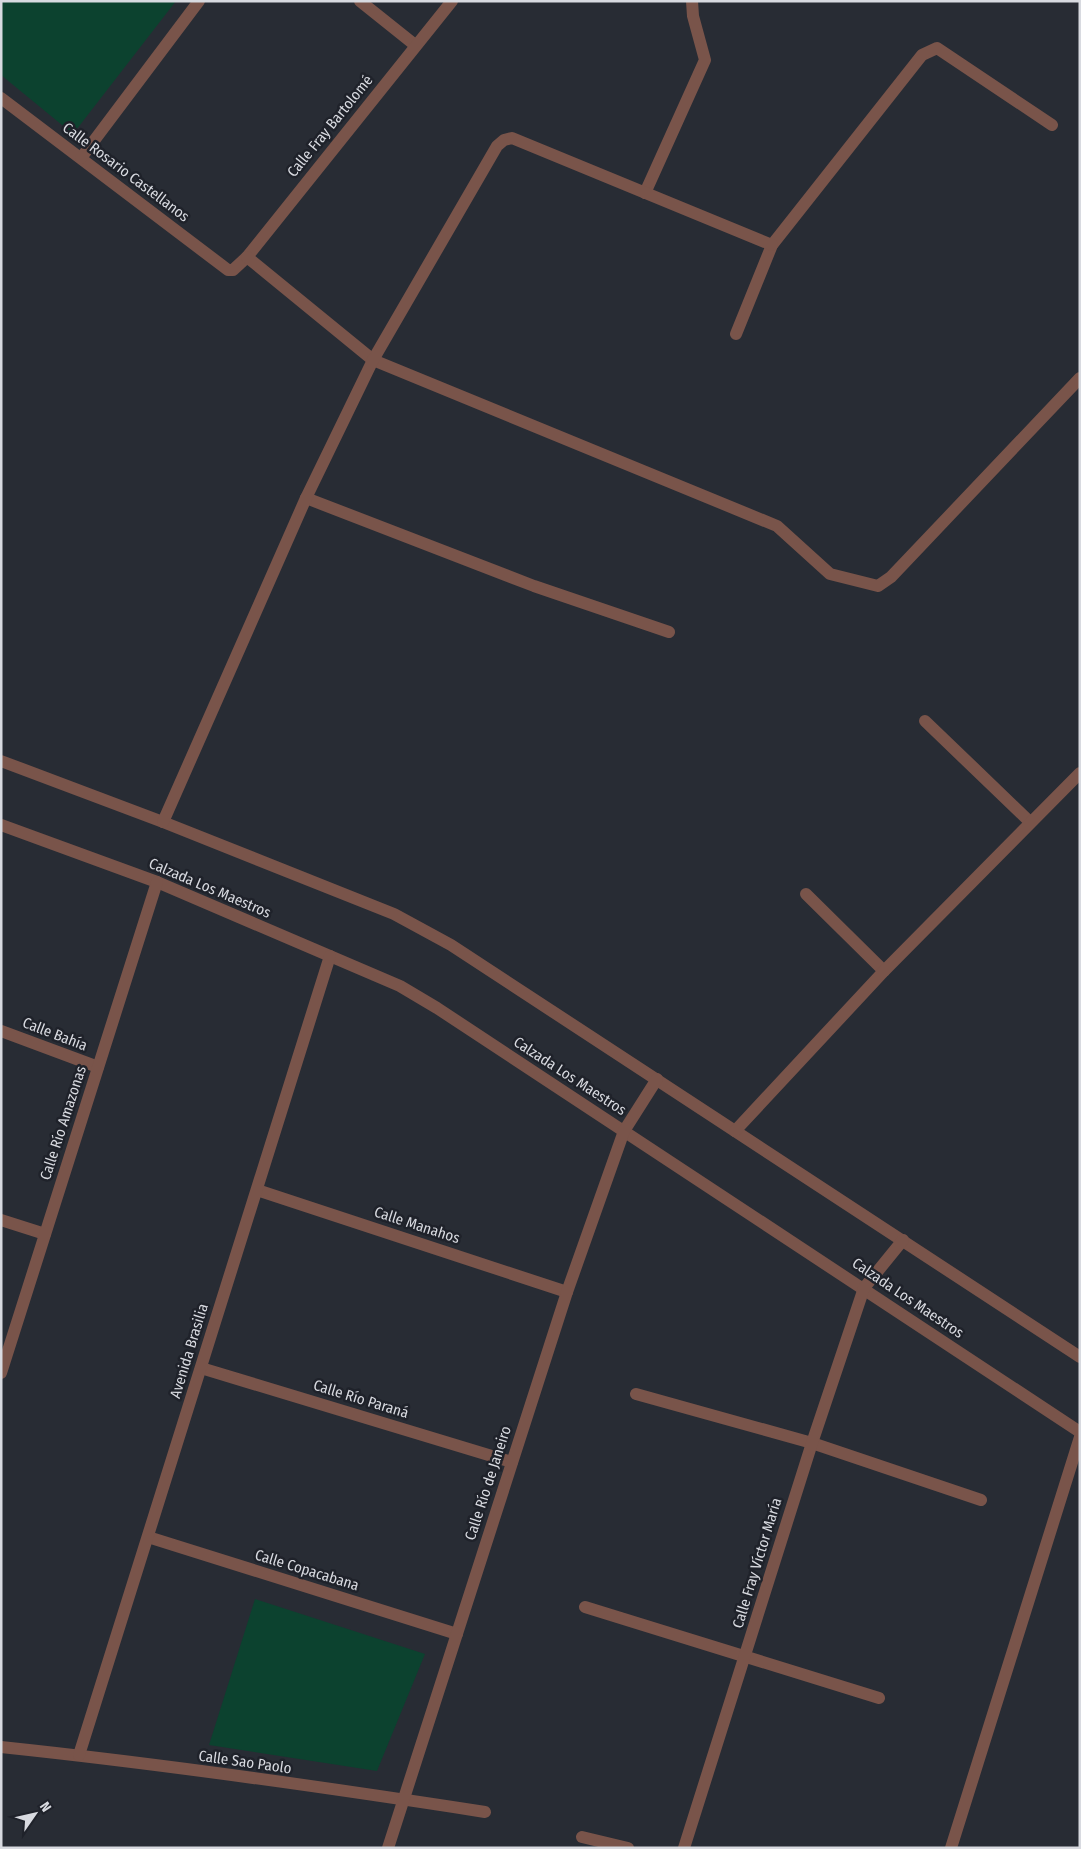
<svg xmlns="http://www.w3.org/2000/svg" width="1081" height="1849" viewBox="0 0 1081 1849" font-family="'Fira Sans Condensed',sans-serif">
<rect width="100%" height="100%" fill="#282c34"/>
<!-- green -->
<g fill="#0c422f">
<path d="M 1,1 L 176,1 L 73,134 L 1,75 Z"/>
<path d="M 255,1599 L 425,1654 L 377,1771 L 209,1745 Z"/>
</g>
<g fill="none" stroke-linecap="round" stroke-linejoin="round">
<!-- minor -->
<g stroke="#79544a" stroke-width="12">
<path d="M 360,1 L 415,45"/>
<path d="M 1,98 L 228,270 L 233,270 L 247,257 L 452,1"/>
<path d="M 81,158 L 199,1"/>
<path d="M 645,193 L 705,60 L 693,16 L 692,1"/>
<path d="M 247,257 L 373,360 L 777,526 L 830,574 L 878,586 L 891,577 L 1080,378"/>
<path d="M 736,334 L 772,245 L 922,55 L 937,48 L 1052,125"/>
<path d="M 306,498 L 534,586 L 669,632"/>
<path d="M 925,721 L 1030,822"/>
<path d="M 1,761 L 163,822 L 394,914 L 451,945 L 1080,1357"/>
<path d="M 163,822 L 306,498 L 373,360 L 497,146 L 504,140 L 512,138 L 772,245"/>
<path d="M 1,825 L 157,882 L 400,986 L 437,1008 L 1080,1432"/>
<path d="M 806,894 L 884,971"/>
<path d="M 1,1031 L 98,1067"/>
<path d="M 735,1131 L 884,971 L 1080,773"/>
<path d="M 257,1190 L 567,1292"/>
<path d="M 1,1220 L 45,1234"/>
<path d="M 201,1368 L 512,1462"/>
<path d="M 1,1373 L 157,882"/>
<path d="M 636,1394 L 812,1443 L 981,1500"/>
<path d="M 148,1537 L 457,1634"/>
<path d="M 585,1607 L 879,1698"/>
<path d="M 1,1747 C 163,1764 324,1787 485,1812"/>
<path d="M 79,1755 L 330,956"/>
<path d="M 582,1837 L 628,1848"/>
<path d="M 388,1848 L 567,1292 L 624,1131 L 657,1079"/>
<path d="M 684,1848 L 812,1443 L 864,1288 L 903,1240"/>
<path d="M 951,1848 L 1080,1437"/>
</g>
</g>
<g text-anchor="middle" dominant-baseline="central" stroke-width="5" stroke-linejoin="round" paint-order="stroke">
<!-- street labels -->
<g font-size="15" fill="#d8dae0" stroke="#1f222a">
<text transform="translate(330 126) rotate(-51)">Calle Fray Bartolomé</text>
<text transform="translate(126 172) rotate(37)">Calle Rosario Castellanos</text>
<text transform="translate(210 888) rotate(23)">Calzada Los Maestros</text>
<text transform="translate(55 1034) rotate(21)">Calle Bahía</text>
<text transform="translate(570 1076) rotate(33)">Calzada Los Maestros</text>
<text transform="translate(63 1123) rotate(-72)">Calle Río Amazonas</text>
<text transform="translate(417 1225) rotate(18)">Calle Manahos</text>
<text transform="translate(908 1298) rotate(34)">Calzada Los Maestros</text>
<text transform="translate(189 1351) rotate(-73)">Avenida Brasilia</text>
<text transform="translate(361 1399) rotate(17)">Calle Río Paraná</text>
<text transform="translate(488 1483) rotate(-72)">Calle Río de Janeiro</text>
<text transform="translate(757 1563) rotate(-73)">Calle Fray Víctor María</text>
<text transform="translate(307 1570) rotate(17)">Calle Copacabana</text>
<text transform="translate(245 1762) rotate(8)">Calle Sao Paolo</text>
</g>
</g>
<!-- border -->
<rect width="1081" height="1849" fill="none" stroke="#d8dae0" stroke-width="5"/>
<!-- north arrow -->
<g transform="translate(35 1814) rotate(56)" stroke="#1f222a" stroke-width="4" paint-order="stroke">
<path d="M0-4L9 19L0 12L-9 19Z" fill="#d8dae0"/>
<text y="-8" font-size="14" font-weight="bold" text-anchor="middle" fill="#d8dae0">N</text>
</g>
</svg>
